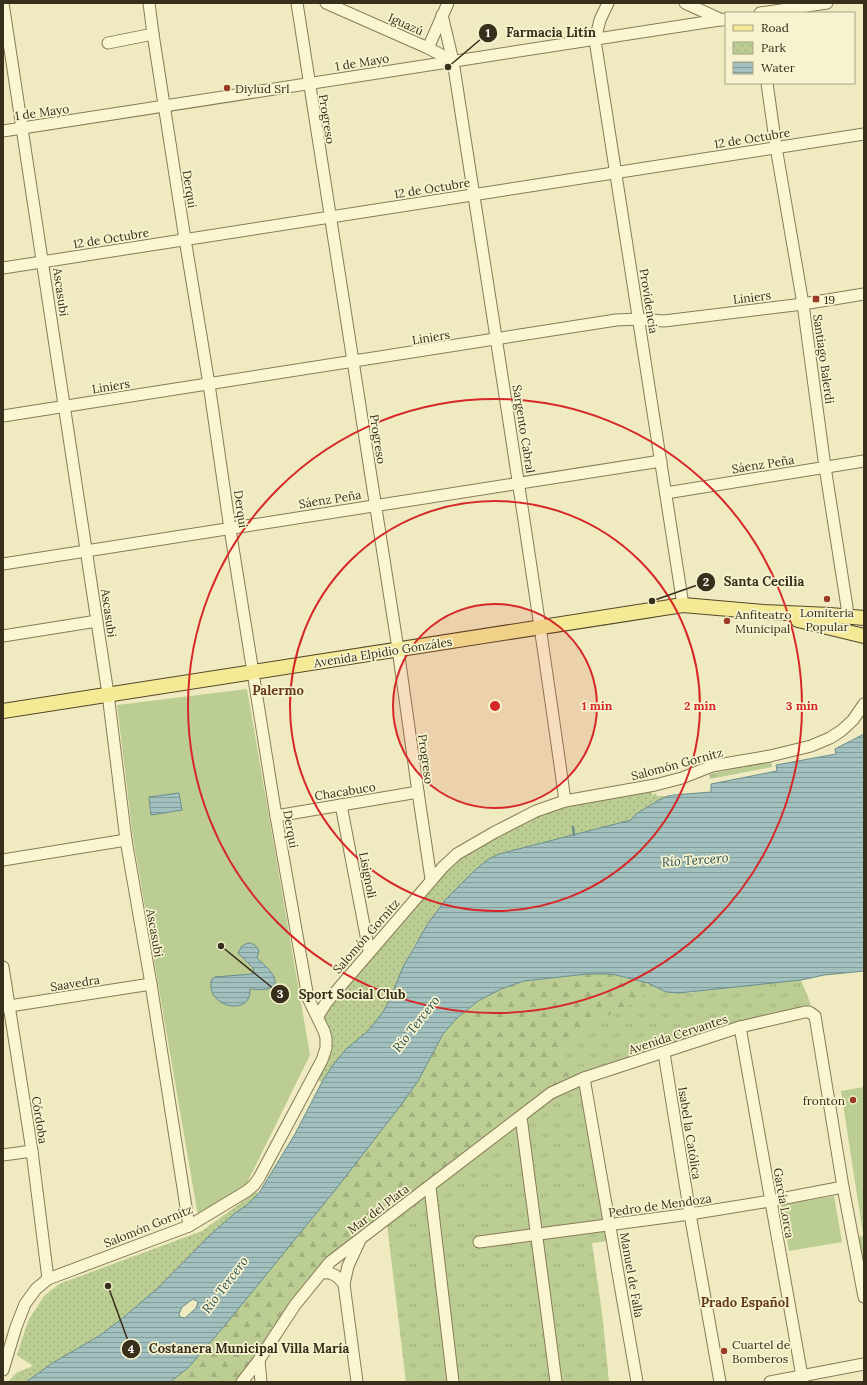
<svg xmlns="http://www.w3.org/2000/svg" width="867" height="1385" viewBox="0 0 867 1385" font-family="Lora,serif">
<defs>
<pattern id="grass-tufts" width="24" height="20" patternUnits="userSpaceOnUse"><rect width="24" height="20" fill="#bbcd93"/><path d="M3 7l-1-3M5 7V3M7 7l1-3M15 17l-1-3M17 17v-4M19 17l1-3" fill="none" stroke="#a1b07e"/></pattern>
<pattern id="forest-firs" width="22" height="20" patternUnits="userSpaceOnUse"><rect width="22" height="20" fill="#bbcd93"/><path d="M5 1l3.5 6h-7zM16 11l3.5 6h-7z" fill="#a1b07e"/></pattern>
<pattern id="park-dots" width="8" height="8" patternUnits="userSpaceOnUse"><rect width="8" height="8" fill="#bbcd93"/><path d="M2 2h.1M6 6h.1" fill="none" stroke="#a1b07e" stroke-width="1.8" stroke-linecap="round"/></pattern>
<pattern id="water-rules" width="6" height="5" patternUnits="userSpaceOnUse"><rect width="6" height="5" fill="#a2c1be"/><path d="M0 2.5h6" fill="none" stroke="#859d9a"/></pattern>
</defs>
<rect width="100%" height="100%" fill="#efeabf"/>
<!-- grass -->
<g fill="url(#grass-tufts)">
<path d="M 655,616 L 655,618 L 549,634 L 550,633 Z"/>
<path d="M 771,762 L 772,767 L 710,779 L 709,774 Z"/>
<path d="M 801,980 L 811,1005 L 737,1023 L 659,1048 L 573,1077 L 568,1067 L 559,1055 L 565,1044 L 581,1031 L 640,998 L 648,983 L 666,992 L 689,993 L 705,990 Z"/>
<path d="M 578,1086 L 580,1086 L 609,1241 L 592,1243 L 602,1313 L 609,1382 L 406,1382 L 387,1224 L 556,1095 Z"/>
<path d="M 863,1236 L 864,1240 L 864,1274 L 857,1237 Z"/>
</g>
<!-- forest -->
<path fill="url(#forest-firs)" d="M 587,974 L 612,974 L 648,983 L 640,998 L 581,1031 L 565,1044 L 559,1055 L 568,1067 L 573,1077 L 326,1259 L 303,1285 L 251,1365 L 237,1382 L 170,1382 L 188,1368 L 273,1266 L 364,1153 L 418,1081 L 443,1034 L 457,1018 L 478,1001 L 501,989 L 524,981 Z"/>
<!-- park -->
<g fill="url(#park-dots)">
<path d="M 651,789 L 652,795 L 656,793 L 657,796 L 668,796 C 655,801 640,810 631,820 L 523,848 L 499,854 L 487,860 L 457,888 L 436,912 L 415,944 L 403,967 L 390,999 L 383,1012 L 368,1031 L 342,1053 L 322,1082 L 317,1080 L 327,1060 L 322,1019 L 326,1010 L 436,882 L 456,860 L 479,844 L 557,808 Z"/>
<path d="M 256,1192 L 259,1193 L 247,1205 L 235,1213 L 209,1236 L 158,1288 L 119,1321 L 99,1336 L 54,1362 L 26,1382 L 8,1382 L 16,1373 L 33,1366 L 17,1355 L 28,1321 L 44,1296 L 59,1284 L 202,1231 Z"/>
</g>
<!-- pitch -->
<g fill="#bbcd93">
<path d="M 247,689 L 310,1055 L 247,1183 L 198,1216 L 133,838 L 117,705 Z"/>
<path d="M 864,1087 L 864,1240 L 841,1091 Z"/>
<path d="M 834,1196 L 842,1242 L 789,1251 L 781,1205 Z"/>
</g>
<!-- water -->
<g fill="url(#water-rules)" stroke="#698e8d" fill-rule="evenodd">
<path d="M 864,734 L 864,971 L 824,975 L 801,980 L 679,993 L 666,992 L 648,983 L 612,974 L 587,974 L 524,981 L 501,989 L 478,1001 L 457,1018 L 443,1034 L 418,1081 L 401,1105 L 336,1189 L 226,1324 L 188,1368 L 170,1382 L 26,1382 L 54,1362 L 99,1336 L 119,1321 L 158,1288 L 209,1236 L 235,1213 L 247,1205 L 259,1193 L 295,1134 L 322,1082 L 333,1065 L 346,1049 L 368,1031 L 383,1012 L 390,999 L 403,967 L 427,925 L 446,899 L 473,872 L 487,860 L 499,854 L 631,820 L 636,814 L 659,800 L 668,796 L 674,795 L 711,792 L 711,784 L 777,771 L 776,765 L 836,754 L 835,749 ZM 193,1299 L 198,1302 L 196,1308 L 185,1318 L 180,1317 L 179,1314 L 182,1307 Z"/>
<path d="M 179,793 L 182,810 L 151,815 L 149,797 Z"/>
<path d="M 248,943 C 253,943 257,946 259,951 L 257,958 C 263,964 285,981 270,988 C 265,991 256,989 250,989 C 250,992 250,996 248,999 C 239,1015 204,1002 212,979 L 215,977 L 252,974 L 254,970 L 253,968 L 238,953 L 242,946 Z"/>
</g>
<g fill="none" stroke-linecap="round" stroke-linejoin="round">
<!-- stream -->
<path stroke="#698e8d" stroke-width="2.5" d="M 573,827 L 574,835"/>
<!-- minor casing -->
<g stroke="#887b57" stroke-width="13">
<g id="minor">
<path d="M 3,3 L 108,694 L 126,840 L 151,984 L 189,1226"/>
<path d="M 297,3 L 398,649 L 418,792 L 431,879"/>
<path d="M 326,3 L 428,48 L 453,61"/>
<path d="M 608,3 L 600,20 L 595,40 L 683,605"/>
<path d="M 685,3 L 722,20"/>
<path d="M 760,13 L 827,3"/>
<path d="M 442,15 L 453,61 C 491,307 531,554 565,801"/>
<path d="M 108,43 L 153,34"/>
<path d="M 428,48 L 448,3"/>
<path d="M 767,83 L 776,147 L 803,304 L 825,467 L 847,607 L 846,616"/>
<path d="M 3,131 L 726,19"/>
<path d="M 3,268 L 864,134"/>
<path d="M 3,416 L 616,320 L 639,319 L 664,321 L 803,304 L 864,294"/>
<path d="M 666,493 L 864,461"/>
<path d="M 3,564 L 661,461"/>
<path d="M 3,636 L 97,621"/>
<path d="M 341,805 L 369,951"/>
<path d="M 276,816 L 418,792"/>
<path d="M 3,860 L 126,840"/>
<path d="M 3,967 L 32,1151 L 48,1279"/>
<path d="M 3,1007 L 151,984"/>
<path d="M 318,1016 L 326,1003 L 443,867 L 457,854 L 495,832 L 536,811 L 565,801 L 655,785 L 682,778 L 712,766 L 770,756 L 811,746 L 830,738 L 841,731 L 853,720 L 864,704"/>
<path d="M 740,1027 L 803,1382"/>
<path d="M 664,1053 L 690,1214 L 720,1382"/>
<path d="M 584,1078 L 637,1382"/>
<path d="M 521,1117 L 556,1382"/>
<path d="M 3,1155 L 32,1151"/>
<path d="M 430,1187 L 453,1382"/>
<path d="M 479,1242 L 690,1214 L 770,1201 L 843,1187"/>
<path d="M 321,1273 C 332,1272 337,1275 344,1284"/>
<path d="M 259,1360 L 261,1382"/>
<path d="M 3,1370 L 16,1327 L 25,1304 L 36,1289 L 48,1279 L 189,1226 L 247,1191 L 254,1185 L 259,1178 L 322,1060 L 326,1048 L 326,1038 L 324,1031 L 308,998 L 276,816 L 230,529 L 209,384 L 185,239 L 153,34 L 149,3"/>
<path d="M 242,1382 L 259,1360 L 295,1305 L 330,1262 L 551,1093 L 584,1078 L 740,1027 L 805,1012 L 809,1012 L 815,1016 L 843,1187 L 864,1297"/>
<path d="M 357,1382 L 344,1284 L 348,1266 L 360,1240"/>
<path d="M 770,1382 L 864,1364"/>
</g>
</g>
<!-- major casing -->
<g stroke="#55472b" stroke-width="16">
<g id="major">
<path d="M 798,620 L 864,636"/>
<path d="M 3,711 L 683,605 L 764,612 L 830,615 L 864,618"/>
</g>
</g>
<!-- minor -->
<use href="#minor" stroke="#faf6d2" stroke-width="11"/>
<!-- major -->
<use href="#major" stroke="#f4e994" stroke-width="14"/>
</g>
<!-- distance rings -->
<circle cx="495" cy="706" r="102" fill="#d62828" fill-opacity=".12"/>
<g fill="none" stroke="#d62828" stroke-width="2">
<circle cx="495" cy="706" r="102"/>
<circle cx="495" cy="706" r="205"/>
<circle cx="495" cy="706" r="307"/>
</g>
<!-- markers -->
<g fill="#993b25" stroke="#f6f3ce" stroke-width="1.5">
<circle cx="227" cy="88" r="4"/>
<rect x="812" y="295" width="8" height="8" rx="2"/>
<circle cx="827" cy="599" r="4"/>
<circle cx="727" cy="621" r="4"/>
<circle cx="853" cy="1100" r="4"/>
<circle cx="724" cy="1351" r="4"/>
</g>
<g text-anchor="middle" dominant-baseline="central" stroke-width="3.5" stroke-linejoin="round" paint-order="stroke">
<!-- street labels -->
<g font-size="12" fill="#372e1c" stroke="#f6f3ce">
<text transform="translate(406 24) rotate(24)">Iguazú</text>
<text transform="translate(362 62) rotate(-9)">1 de Mayo</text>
<text transform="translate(42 112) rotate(-8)">1 de Mayo</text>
<text transform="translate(327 119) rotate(81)">Progreso</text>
<text transform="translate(752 138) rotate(-9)">12 de Octubre</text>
<text transform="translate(432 188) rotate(-9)">12 de Octubre</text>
<text transform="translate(190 189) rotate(81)">Derqui</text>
<text transform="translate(111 238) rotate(-9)">12 de Octubre</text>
<text transform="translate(61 292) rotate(82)">Ascasubi</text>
<text transform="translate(752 297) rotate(-7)">Liniers</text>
<text transform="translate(649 301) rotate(81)">Providencia</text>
<text transform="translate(431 337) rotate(-9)">Liniers</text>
<text transform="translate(824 359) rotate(82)">Santiago Balerdi</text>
<text transform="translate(111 386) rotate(-9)">Liniers</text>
<text transform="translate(524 429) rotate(81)">Sargento Cabral</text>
<text transform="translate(378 439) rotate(81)">Progreso</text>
<text transform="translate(763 464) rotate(-9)">Sáenz Peña</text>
<text transform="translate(330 499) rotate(-9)">Sáenz Peña</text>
<text transform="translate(241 509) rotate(82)">Derqui</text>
<text transform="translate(109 613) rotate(82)">Ascasubi</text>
<text transform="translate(383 652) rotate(-9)">Avenida Elpidio Gonzáles</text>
<text transform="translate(426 759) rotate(82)">Progreso</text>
<text transform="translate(677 764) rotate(-15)">Salomón Gornitz</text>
<text transform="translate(345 791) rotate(-9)">Chacabuco</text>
<text transform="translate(291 829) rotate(80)">Derqui</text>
<text transform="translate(368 875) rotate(79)">Lisignoli</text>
<text transform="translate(155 933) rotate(80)">Ascasubi</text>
<text transform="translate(366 936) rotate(-49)">Salomón Gornitz</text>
<text transform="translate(75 983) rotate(-9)">Saavedra</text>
<text transform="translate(678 1034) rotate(-18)">Avenida Cervantes</text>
<text transform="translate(40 1120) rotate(81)">Córdoba</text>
<text transform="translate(690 1133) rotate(81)">Isabel la Católica</text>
<text transform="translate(784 1203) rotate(80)">García Lorca</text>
<text transform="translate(660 1205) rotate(-8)">Pedro de Mendoza</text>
<text transform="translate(378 1209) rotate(-37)">Mar del Plata</text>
<text transform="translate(148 1226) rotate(-22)">Salomón Gornitz</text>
<text transform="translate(632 1275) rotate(80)">Manuel de Falla</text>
</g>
<!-- poi labels -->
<g font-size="12" fill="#372e1c" stroke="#f6f3ce" text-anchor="start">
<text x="235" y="88">Diylud Srl</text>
<text x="824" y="299">19</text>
<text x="827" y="612" text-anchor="middle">Lomiteria<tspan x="827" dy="14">Popular</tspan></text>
<text x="735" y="614">Anfiteatro<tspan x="735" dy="14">Municipal</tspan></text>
<text x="845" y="1100" text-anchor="end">fronton</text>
<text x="732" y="1344">Cuartel de<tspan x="732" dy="14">Bomberos</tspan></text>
</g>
<!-- neighbourhood labels -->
<g font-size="13" font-weight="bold" fill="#65381a" stroke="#f6f3ce">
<text x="278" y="690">Palermo</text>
<text x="745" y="1302">Prado Español</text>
</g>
<!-- water labels -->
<g font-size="13" font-style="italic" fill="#2a5157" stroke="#f6f3ce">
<text transform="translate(695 860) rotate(-4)">Río Tercero</text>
<text transform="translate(416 1024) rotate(-52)">Río Tercero</text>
<text transform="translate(225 1285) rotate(-53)">Río Tercero</text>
</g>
</g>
<circle cx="495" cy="706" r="6" fill="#d62828" stroke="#f6f3ce" stroke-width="2"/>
<g font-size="12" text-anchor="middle" font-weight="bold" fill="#d62828" stroke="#f6f3ce" stroke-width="3.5" stroke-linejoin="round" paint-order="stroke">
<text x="597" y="710">1 min</text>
<text x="700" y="710">2 min</text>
<text x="802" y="710">3 min</text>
</g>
<!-- callouts -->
<path fill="none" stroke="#372e1c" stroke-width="1.5" d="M448 67L488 33M652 601L706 582M221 946L280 994M108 1286L131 1349"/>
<g fill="#372e1c" stroke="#f6f3ce" stroke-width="1.5">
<circle cx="448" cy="67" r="4"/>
<circle cx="652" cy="601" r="4"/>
<circle cx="221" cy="946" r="4"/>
<circle cx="108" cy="1286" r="4"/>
<circle cx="488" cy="33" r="10"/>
<circle cx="706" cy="582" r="10"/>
<circle cx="280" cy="994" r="10"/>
<circle cx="131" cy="1349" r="10"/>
</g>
<g font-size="12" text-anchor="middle" font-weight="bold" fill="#fff">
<text x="488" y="37">1</text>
<text x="706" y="586">2</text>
<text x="280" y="998">3</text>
<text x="131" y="1353">4</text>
</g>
<g font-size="13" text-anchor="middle" font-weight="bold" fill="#372e1c" stroke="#f6f3ce" stroke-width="3.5" stroke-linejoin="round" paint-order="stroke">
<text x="551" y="37">Farmacia Litín</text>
<text x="764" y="586">Santa Cecilia</text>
<text x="352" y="999">Sport Social Club</text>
<text x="249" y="1353">Costanera Municipal Villa María</text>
</g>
<!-- border -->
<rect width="867" height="1385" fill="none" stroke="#372e1c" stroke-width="8"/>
<!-- legend -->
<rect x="725" y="12" width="130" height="72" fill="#f6f3ce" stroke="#aaa487"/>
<rect x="733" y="25" width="20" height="6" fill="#f4e994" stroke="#aaa487"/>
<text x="761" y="32" font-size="12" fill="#372e1c">Road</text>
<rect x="733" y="42" width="20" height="12" fill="url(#park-dots)" stroke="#aaa487"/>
<text x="761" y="52" font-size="12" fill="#372e1c">Park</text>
<rect x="733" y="62" width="20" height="12" fill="url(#water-rules)" stroke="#aaa487"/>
<text x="761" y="72" font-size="12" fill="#372e1c">Water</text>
</svg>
